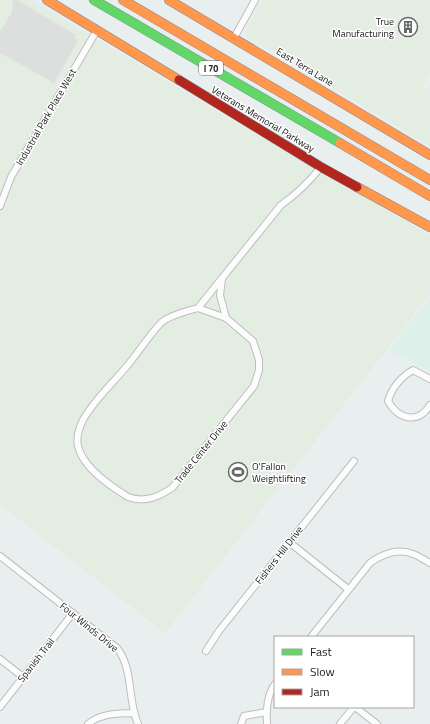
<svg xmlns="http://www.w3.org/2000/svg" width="430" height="724" viewBox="0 0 430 724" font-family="'Titillium Web',sans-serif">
<rect width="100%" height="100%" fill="#e9eeef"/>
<!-- commercial -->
<path fill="#ddf1ea" d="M 430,298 L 430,371 L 389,351 Z"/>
<!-- industrial -->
<g fill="#e3ede2">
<path d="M 0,0 L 31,0 L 222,114 L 430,235 L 430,294 L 165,633 L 0,504 Z"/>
<path d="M 263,0 L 430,0 L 430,72 L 420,91 L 429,87 L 430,86 L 430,146 L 244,35 Z"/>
</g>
<!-- parking -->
<path fill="#dddfdf" d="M 14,0 L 17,0 L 76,35 L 74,38 L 78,41 L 54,83 L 0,53 L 0,32 L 12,12 L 12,3 Z"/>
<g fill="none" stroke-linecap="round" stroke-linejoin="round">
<!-- street casing -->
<g stroke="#bcbfbf" stroke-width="8">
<g id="street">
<path d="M 234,38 L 255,0"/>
<path d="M 0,206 L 11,177 L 97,30"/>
<path d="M 222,279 L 220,295 L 226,318"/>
<path d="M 198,308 L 226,318 L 253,341 L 259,360 L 259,370 L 254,386 L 172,488 C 158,497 145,503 128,497 C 110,486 83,468 78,446 C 76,437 79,428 83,420 C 94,400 113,383 127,366 C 139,352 149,335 161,323 C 169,315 188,311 198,308 Z"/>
<path d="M 198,308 L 281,205 C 297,194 309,182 321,167"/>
<path d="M 430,379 L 413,370 C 401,377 392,388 388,401 C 398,419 418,425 430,405"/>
<path d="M 289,542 L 348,589"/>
<path d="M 0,556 L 117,648 C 134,670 127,699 138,724"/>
<path d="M 311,637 L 370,563 C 382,554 398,548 413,554 C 419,556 424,560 430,563"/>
<path d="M 206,651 L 219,631 L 354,461"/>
<path d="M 0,659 L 23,677"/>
<path d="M 0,707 L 73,613"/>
<path d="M 355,707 L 377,724"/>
<path d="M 88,724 C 101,713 117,714 133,713"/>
<path d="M 241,724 L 244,716 L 267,712"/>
<path d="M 267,724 C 266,712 267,694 275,684"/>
<path d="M 340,724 L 354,707"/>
</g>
</g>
<!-- fast casing -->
<g stroke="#7f8b9b" stroke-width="10">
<path id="fast" d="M 94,0 L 340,143"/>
</g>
<!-- slow casing -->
<g stroke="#7f8b9b" stroke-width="10">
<g id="slow">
<path d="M 47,0 L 179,80"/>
<path d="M 123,0 L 430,180"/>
<path d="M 169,0 L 430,155"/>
<path d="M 340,143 L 430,196"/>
<path d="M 357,187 L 430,227"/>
</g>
</g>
<!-- jam casing -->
<g stroke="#7f8b9b" stroke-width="10">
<path id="jam" d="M 179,80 L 321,167 L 357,187"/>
</g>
<!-- street -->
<use href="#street" stroke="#fcfcfd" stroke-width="6"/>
<!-- fast -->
<use href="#fast" stroke="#63d668" stroke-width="9"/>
<!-- slow -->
<use href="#slow" stroke="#ff974d" stroke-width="9"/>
<!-- jam -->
<use href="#jam" stroke="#b3261e" stroke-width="9"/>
</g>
<!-- icons -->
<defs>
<g id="building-ring" transform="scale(1)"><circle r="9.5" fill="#fff" stroke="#676969" stroke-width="1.5"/><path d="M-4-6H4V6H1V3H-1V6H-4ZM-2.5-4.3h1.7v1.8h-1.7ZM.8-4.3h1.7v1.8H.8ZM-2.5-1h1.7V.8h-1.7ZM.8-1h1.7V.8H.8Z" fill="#676969"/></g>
<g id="stadium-ring" transform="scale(1)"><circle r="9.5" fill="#fff" stroke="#676969" stroke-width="1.5"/><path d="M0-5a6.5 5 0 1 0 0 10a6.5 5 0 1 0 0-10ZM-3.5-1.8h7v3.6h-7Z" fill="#676969"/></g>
</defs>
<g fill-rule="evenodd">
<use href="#building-ring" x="408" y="27"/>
<use href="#stadium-ring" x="238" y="472"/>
</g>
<g text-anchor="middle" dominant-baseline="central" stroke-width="3" stroke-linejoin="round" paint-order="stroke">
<!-- shield labels -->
<rect fill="#fff" stroke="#646464" stroke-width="1" x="199" y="61" width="24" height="14" rx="3"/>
<g font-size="9" font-weight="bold" fill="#212121">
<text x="211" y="68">I 70</text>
</g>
<!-- poi labels -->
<g font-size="10" fill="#212121" stroke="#fff" text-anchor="end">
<text x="394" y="21">True<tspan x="394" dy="12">Manufacturing</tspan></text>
<text x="252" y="466" text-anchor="start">O'Fallon<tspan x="252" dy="12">Weightlifting</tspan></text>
</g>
<!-- street labels -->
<g font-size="10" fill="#212121" stroke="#fff">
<text transform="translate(305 67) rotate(31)">East Terra Lane</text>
<text transform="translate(46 117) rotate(-60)">Industrial Park Place West</text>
<text transform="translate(263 119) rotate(31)">Veterans Memorial Parkway</text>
<text transform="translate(201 452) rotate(-51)">Trade Center Drive</text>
<text transform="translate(279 555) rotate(-52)">Fishers Hill Drive</text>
<text transform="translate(89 627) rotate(39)">Four Winds Drive</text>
<text transform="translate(36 660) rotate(-52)">Spanish Trail</text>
</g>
</g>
<!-- legend -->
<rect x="274" y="636" width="140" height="72" fill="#ffffff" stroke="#a6a6a6"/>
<rect x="282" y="649" width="20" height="6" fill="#63d668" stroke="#a6a6a6"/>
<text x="310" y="656" font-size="12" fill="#212121">Fast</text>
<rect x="282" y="669" width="20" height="6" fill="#ff974d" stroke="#a6a6a6"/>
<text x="310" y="676" font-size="12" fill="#212121">Slow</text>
<rect x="282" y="689" width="20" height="6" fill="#b3261e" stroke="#a6a6a6"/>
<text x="310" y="696" font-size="12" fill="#212121">Jam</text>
</svg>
